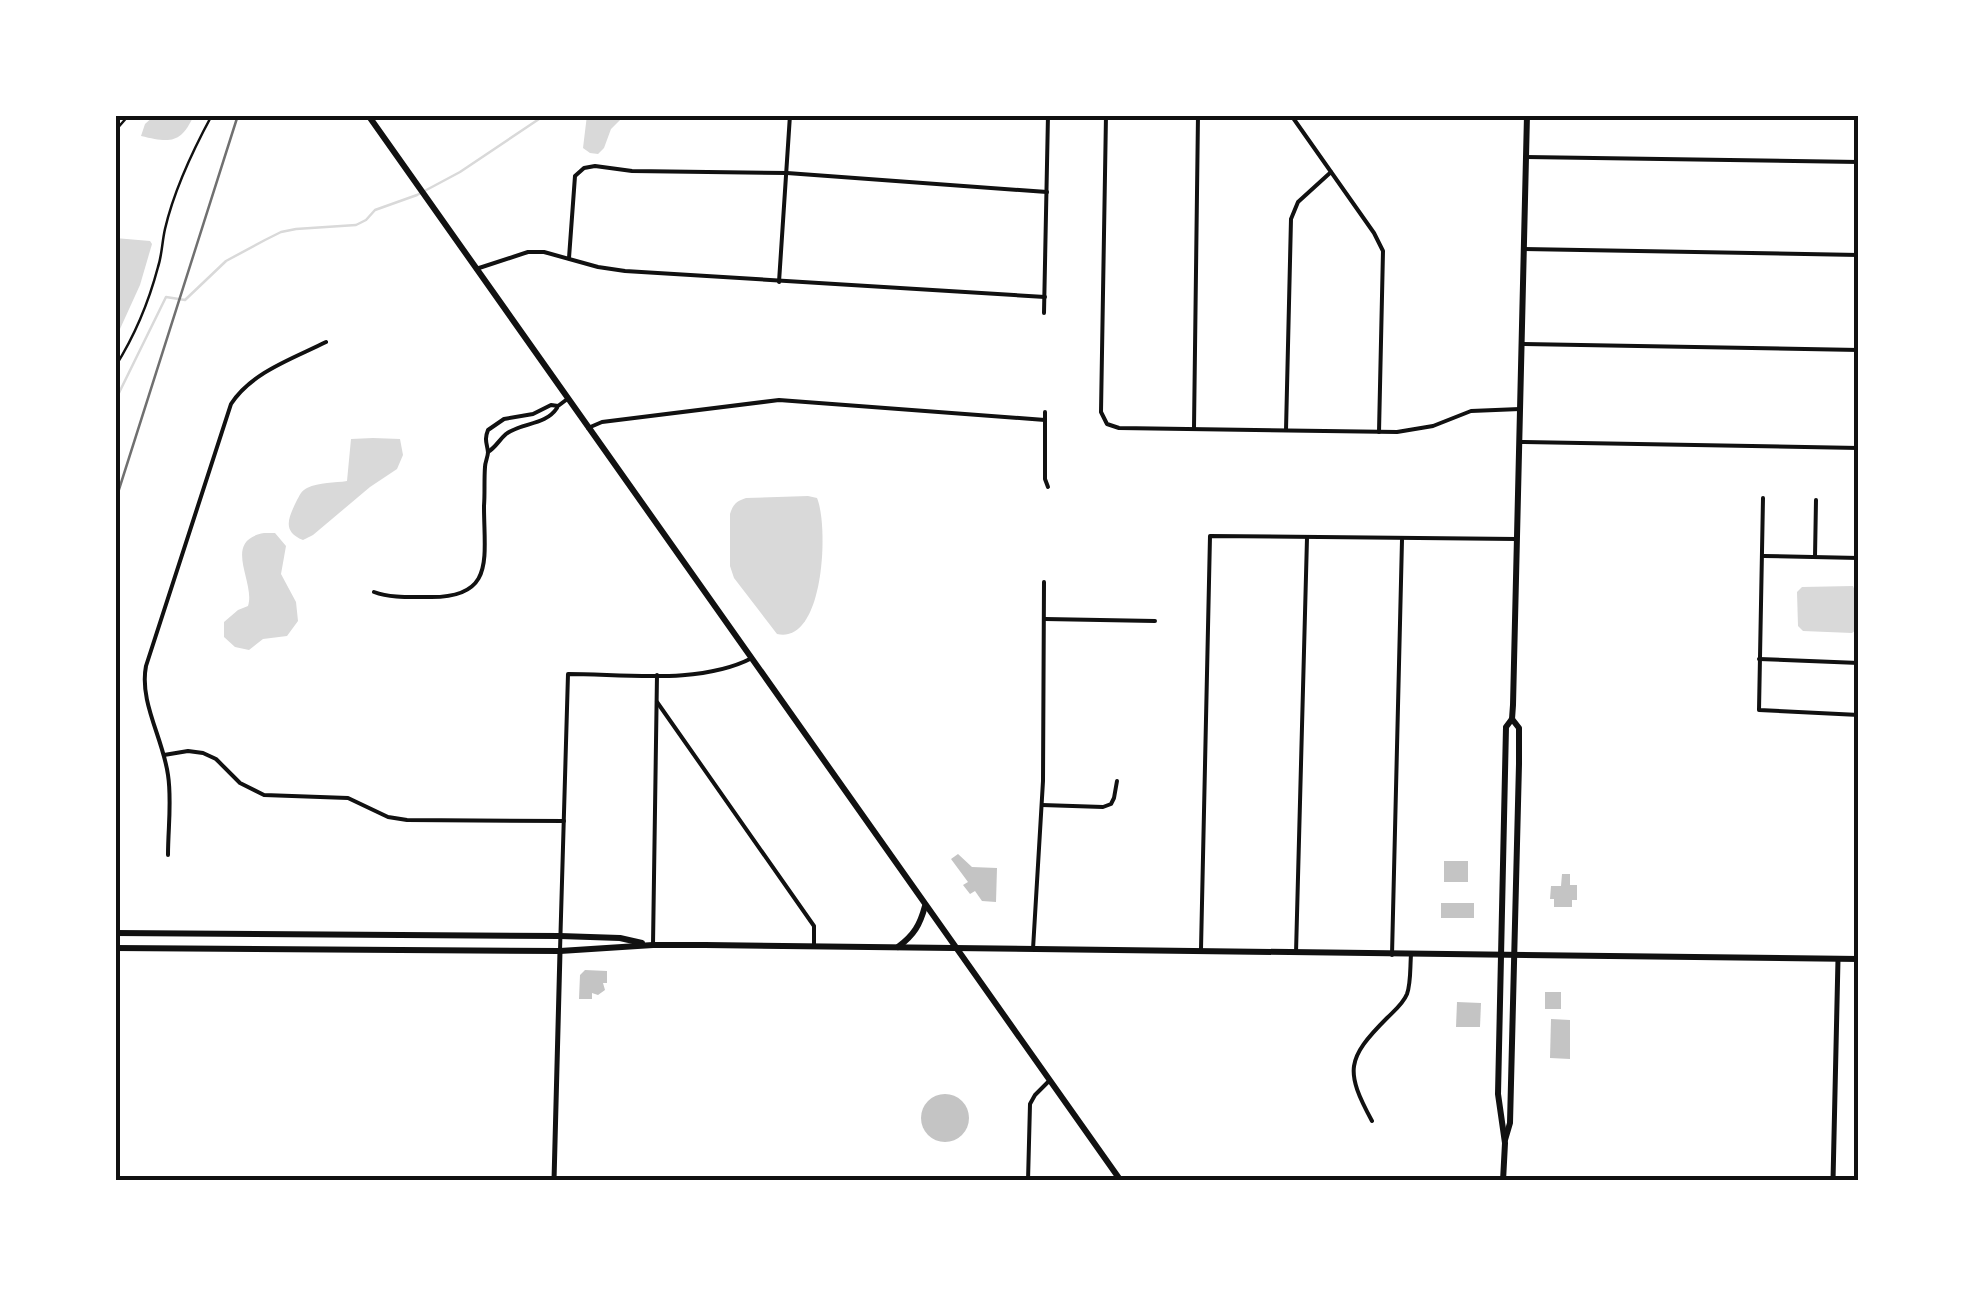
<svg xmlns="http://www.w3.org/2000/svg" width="1974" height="1296" viewBox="0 0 1974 1296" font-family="'Noto Sans',sans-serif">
<rect width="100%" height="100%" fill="#fff"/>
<!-- water -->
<g fill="#d9d9d9">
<path d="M 155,115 L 194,115 C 181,144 170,143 141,136 L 145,124 Z"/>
<path d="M 587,115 L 625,115 L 611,129 L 604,148 L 598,154 L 590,153 L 583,148 Z"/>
<path d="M 115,238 L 150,241 L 152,244 L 140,285 L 115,340 Z"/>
<path d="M 373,438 L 400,439 L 403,455 L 397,469 L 370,487 L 313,535 L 303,540 C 281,531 289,517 297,500 C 300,495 301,491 307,488 C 319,482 335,483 347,481 L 351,439 Z"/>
<path d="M 808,496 L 817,498 C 829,527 824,645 777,634 L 734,578 L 730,566 L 730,514 C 733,504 737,501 746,498 Z"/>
<path d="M 264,533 L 275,533 L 286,546 L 281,574 L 296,602 L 298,621 L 287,636 L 263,639 L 249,650 L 235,647 L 224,637 L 224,622 L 238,610 L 248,606 C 256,582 221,541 264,533 Z"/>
<path d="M 1853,586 L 1856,593 L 1856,630 L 1852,633 L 1803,631 L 1798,626 L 1797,592 L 1802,587 Z"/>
</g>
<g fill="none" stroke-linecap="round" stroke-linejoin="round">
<!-- stream -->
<path stroke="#d9d9d9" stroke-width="2.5" d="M 115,401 L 166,297 L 185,300 L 226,261 L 265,240 L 281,232 L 296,229 L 356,225 L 366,220 L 375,210 L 417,195 L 460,172 L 545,115"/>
</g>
<!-- building -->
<g fill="#c4c4c4">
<path d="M 958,854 L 972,867 L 997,868 L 996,902 L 982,901 L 975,891 L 970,894 L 963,885 L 968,882 L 951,859 Z"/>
<rect x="1444" y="861" width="24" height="21"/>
<path d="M 1562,874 L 1570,874 L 1570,885 L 1577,885 L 1577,900 L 1572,900 L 1572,907 L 1554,907 L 1554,899 L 1550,899 L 1551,886 L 1561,886 Z"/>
<rect x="1441" y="903" width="33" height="15"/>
<path d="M 585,970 L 607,971 L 607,983 L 603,983 L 605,990 L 598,995 L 592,993 L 592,999 L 579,999 L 580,975 Z"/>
<rect x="1545" y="992" width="16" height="17"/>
<path d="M 1457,1002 L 1481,1003 L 1480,1027 L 1456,1027 Z"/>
<path d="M 1551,1019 L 1570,1020 L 1570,1059 L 1550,1058 Z"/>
<circle cx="945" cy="1118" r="24"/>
</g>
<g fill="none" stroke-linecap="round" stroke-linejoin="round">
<!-- path -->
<g stroke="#111" stroke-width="2.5">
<path d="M 115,131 L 129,115"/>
<path d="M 115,367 C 134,337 149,301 158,267 C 162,255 162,242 165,229 C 174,190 193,150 212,115"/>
</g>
<!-- minor -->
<g stroke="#111" stroke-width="4">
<path d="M 1106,115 L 1101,412 L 1107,424 L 1119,428 L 1397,432 L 1433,426 L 1471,411 L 1520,409"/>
<path d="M 1291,115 L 1374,233 L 1383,251 L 1379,432"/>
<path d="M 1526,157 L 1859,162"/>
<path d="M 1524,249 L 1859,255"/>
<path d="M 569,258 L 575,176 L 584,168 L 595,166 L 632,171 L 787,173 L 1047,192"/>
<path d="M 476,269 L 528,252 L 544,252 L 598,267 L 625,271 L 1045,297"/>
<path d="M 779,282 L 790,115"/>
<path d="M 1044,313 L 1048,115"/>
<path d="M 1522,344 L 1859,350"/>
<path d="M 1045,412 L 1045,479 L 1048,487"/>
<path d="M 588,428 L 602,422 L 779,400 L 1045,420"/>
<path d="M 1194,428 L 1198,115"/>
<path d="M 1286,430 L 1291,219 L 1298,202 L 1331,172"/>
<path d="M 1519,442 L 1859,448"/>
<path d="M 488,452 C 496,447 499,440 506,434 C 522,422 545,426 557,408"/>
<path d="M 1763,498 L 1759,710 L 1859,715"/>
<path d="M 1764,556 L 1859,558"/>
<path d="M 1815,557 L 1816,500"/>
<path d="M 374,592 C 390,598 409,597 427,597 C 496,599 484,559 484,506 C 485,493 484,480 485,467 C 485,462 488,457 488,452 C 487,443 484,440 488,430 L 504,419 L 533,414 L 551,405 L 558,406 L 566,400"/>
<path d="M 1045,619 L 1155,621"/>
<path d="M 1759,659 L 1859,663"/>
<path d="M 657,702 L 814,926 L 814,946"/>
<path d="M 164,755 L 188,751 L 203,753 L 216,759 L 240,783 L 264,795 L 348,798 L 388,817 L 407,820 L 564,821"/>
<path d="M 1042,805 L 1103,807 L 1111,804 L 1114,798 L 1117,781"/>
<path d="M 168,855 C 168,828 172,801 168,775 C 163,738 139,702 146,666 L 231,404 C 252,372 292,359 326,342"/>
<path d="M 653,945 L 657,675"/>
<path d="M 1033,949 L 1043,781 L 1044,582"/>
<path d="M 1201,949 L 1210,536 L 1517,539"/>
<path d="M 560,951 L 568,674 C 624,674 700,685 752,658"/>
<path d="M 1296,953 L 1307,538"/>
<path d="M 1392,955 L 1402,540"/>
<path d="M 1372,1121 C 1345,1071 1346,1059 1387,1018 C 1394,1011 1403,1004 1407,994 C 1411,983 1410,967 1411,955"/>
<path d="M 1028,1181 L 1030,1104 L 1035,1095 L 1050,1080"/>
</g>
<!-- tertiary -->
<g stroke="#111" stroke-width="5">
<path d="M 554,1181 L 560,951"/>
<path d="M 1833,1181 L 1838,959"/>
</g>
<!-- secondary -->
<g stroke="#111" stroke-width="6">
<path d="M 368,115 L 1121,1181"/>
<path d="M 115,933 L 560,936 L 620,938 L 642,943"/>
<path d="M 898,947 C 914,935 920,925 925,906"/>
<path d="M 115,948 L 560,951 L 653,945 L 705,945 L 1859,959"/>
<path d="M 1505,1140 L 1510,1123 L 1519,764 L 1519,728 L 1512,719"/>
<path d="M 1503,1181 L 1505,1143 L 1498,1094 L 1506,727 L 1512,719 L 1513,705 L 1527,115"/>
</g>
<!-- rail -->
<path stroke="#707070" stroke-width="2.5" d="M 115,502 L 238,115"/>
</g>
<!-- border -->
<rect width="1974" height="1296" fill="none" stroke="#ffffff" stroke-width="235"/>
<rect x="118" y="118" width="1738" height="1060" fill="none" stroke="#111" stroke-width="4"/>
</svg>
